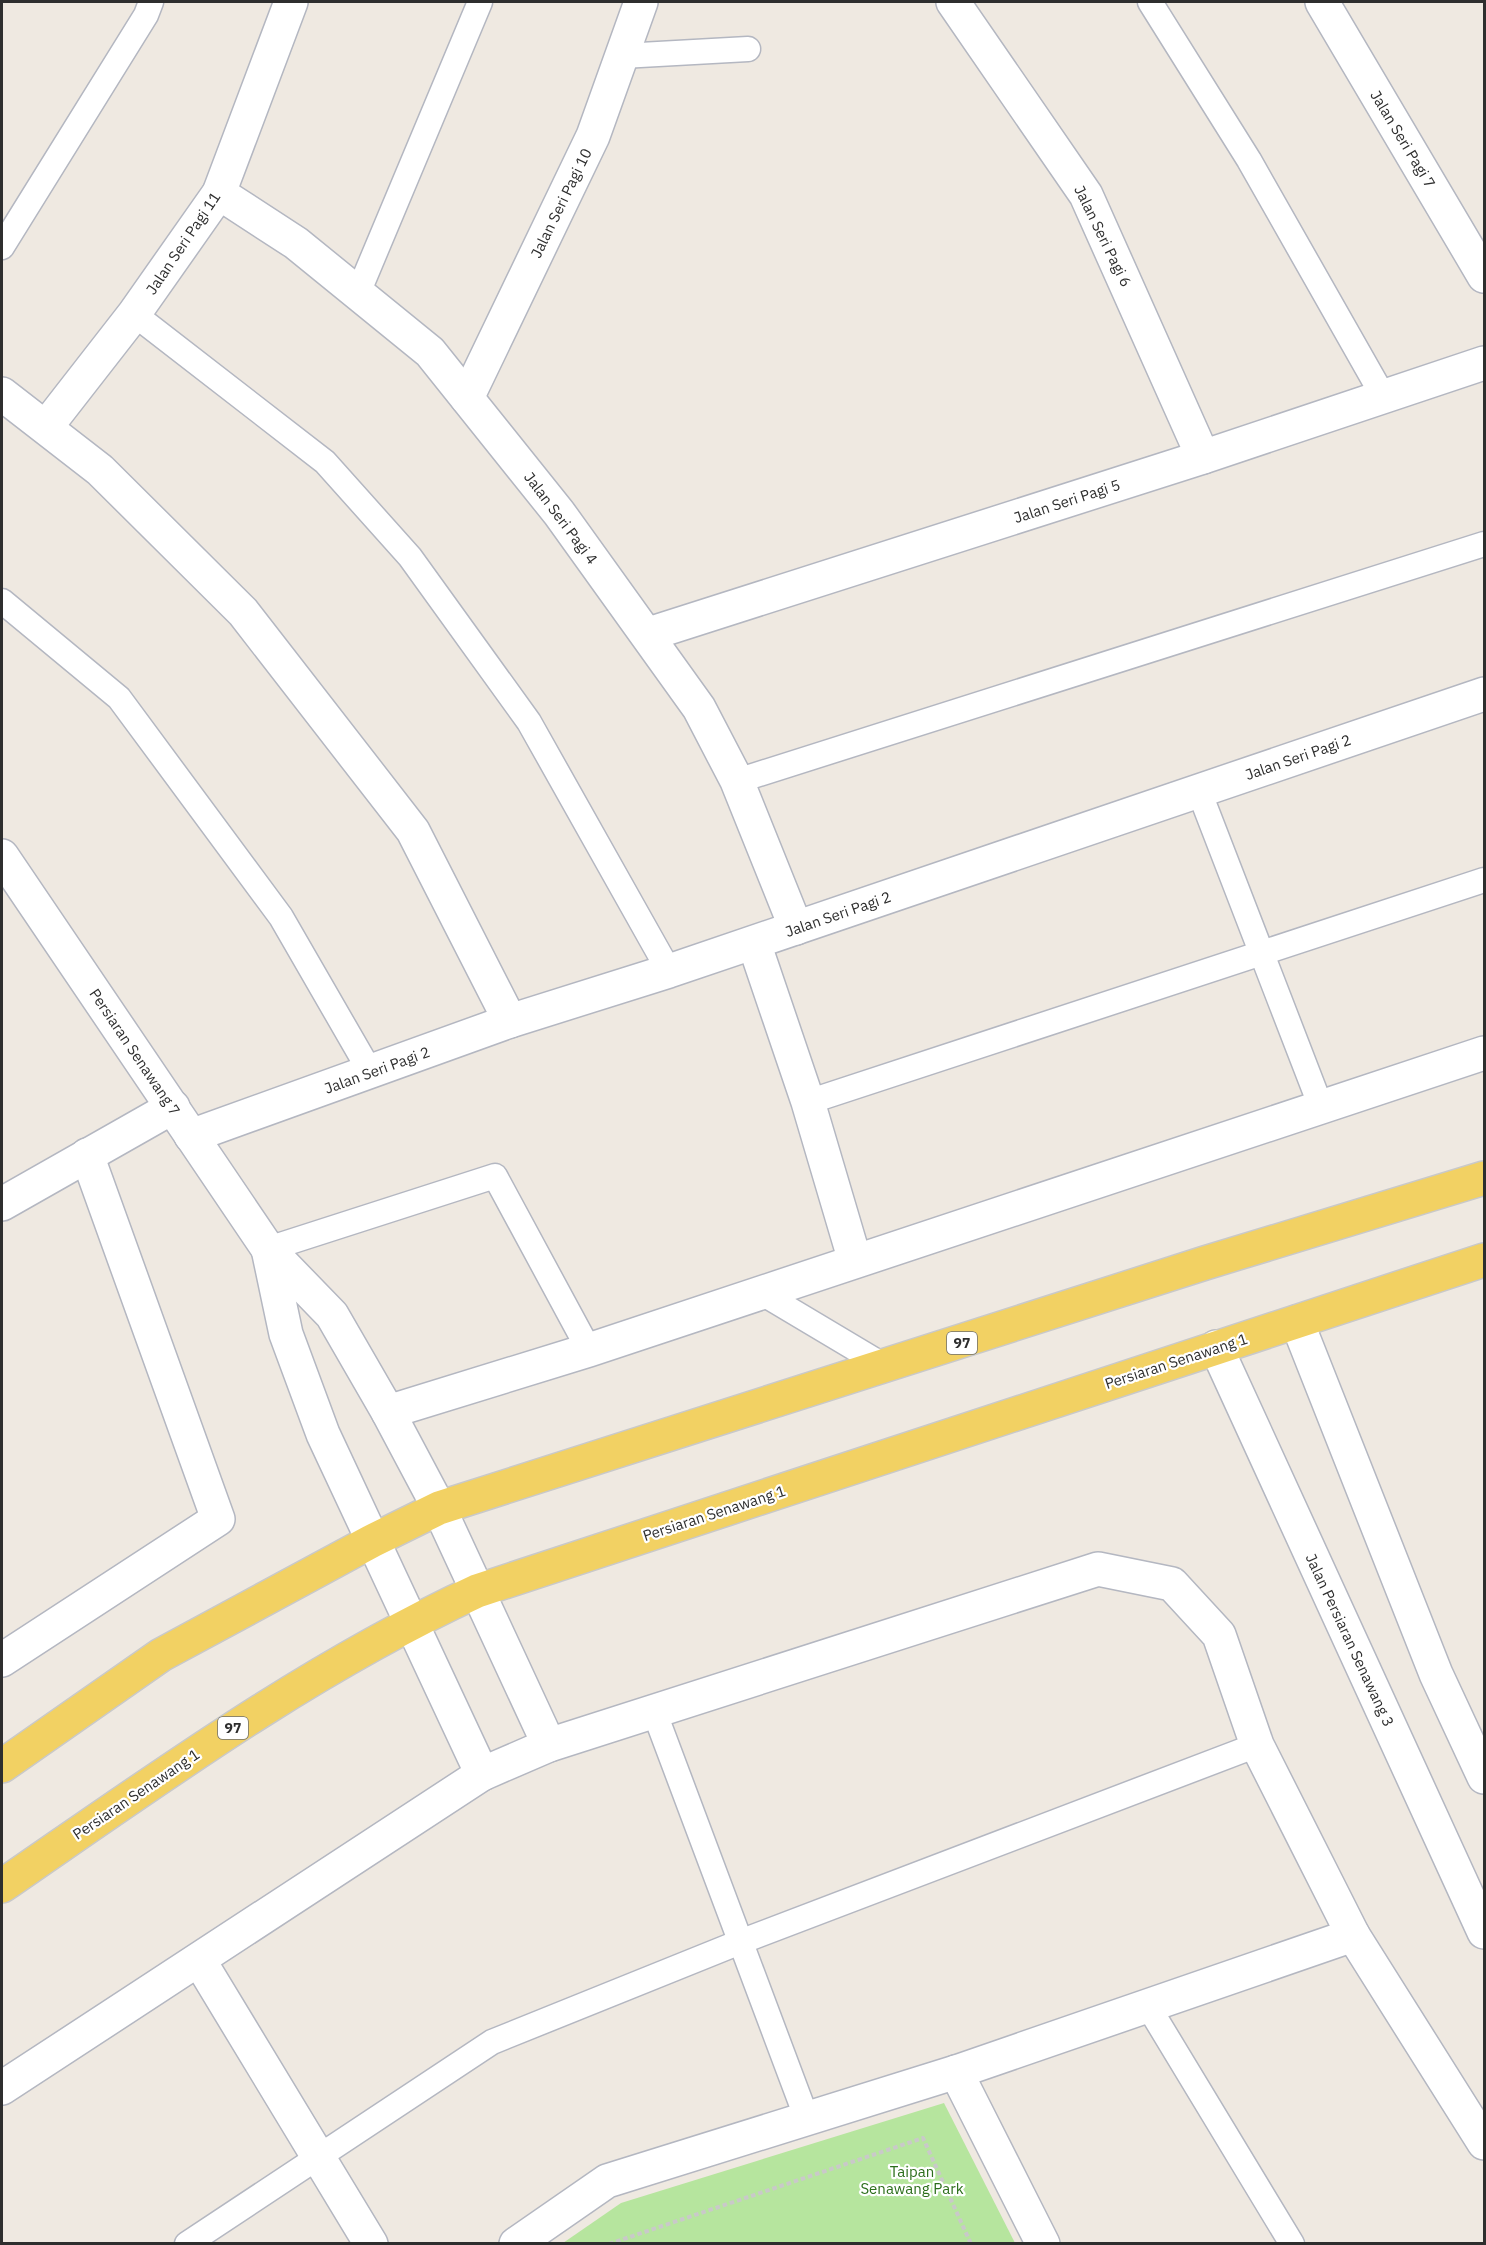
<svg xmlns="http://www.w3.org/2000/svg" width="1486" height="2245" viewBox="0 0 1486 2245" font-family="'IBM Plex Sans',sans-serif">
<rect width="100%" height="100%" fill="#efe9e1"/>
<!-- green -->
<path fill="#b6e59e" d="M 944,2103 L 1015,2243 L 563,2243 L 621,2203 Z"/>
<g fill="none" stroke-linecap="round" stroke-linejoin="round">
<!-- service casing -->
<g stroke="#b4b7c1" stroke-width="27">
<g id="service">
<path d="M 1150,2 L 1249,160 L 1383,396"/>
<path d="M 622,56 L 748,49"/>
<path d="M 2,247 L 146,15 L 151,2"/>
<path d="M 358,293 L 480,2"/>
<path d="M 134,314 L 325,462 L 410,557 L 529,722 L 669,971"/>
<path d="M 2,601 L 119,698 L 281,917 L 371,1073"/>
<path d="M 737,781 L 1484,544"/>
<path d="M 1199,791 L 1321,1107"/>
<path d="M 808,1102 L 1484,880"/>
<path d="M 268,1249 L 495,1176 L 589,1350"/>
<path d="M 762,1293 L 886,1367"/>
<path d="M 654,1711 L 807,2119"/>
<path d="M 1148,2006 L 1292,2244"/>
<path d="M 187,2244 L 492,2042 L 740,1942 L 1257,1745"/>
</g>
</g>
<!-- minor casing -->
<g stroke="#b4b7c1" stroke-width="36">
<g id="minor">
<path d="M 953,2 L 1086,195 L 1203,457"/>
<path d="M 1322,2 L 1484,276"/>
<path d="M 219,193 L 296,243 L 430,352 L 559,513 L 699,708 L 737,781 L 796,928"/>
<path d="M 2,394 L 100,470 L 243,612 L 413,831 L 510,1021"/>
<path d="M 467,398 L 593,136 L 641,2"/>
<path d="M 46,427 L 134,314 L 219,193 L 291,2"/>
<path d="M 649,634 L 1203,457 L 1484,363"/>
<path d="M 2,856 L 268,1249 L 332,1315 L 388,1412 L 439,1508 L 549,1745"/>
<path d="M 754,943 L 808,1102 L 855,1261"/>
<path d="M 191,1136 L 510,1021 L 669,971 L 1484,694"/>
<path d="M 2,1204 L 173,1107"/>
<path d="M 268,1249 L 286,1334 L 323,1434 L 482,1774"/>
<path d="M 388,1412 L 589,1350 L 1484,1053"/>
<path d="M 2,1660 L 218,1519 L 87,1155"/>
<path d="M 199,1960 L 371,2244"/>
<path d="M 956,2072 L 1043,2244"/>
<path d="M 2,2088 L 482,1774 L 549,1745 L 1098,1569 L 1172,1584 L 1219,1635 L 1257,1745 L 1353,1935 L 1484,2143"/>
<path d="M 516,2244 L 607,2181 L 956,2072 L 1353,1935"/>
</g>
</g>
<!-- tertiary casing -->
<g stroke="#b4b7c1" stroke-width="36">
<g id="tertiary">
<path d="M 1297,1322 L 1436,1674 L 1484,1777"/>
<path d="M 1216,1347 L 1484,1932"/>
</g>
</g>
<!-- primary casing -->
<g stroke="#c9c9c9" stroke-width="36">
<g id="primary">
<path d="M 2,1766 L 161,1655 L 372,1541 L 439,1508 L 1205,1263 L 1484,1178"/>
<path d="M 2,1886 C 156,1780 307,1670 477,1591 L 1484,1260"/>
</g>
</g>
<!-- path -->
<path stroke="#c9c9c9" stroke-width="4" stroke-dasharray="4.5 3" stroke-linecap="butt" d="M 609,2244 L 923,2138 L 971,2244"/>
<!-- service -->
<use href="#service" stroke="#fff" stroke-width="24"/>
<!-- minor -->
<use href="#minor" stroke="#fff" stroke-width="33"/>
<!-- tertiary -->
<use href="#tertiary" stroke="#fff" stroke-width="33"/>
<!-- primary -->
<use href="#primary" stroke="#f2d163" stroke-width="33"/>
</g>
<g text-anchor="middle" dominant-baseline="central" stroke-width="4.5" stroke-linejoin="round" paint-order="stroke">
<!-- shield labels -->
<g fill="#fff" stroke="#6d6d6d" stroke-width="1.5">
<rect x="947" y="1332" width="30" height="22" rx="4.5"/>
<rect x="218" y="1717" width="30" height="22" rx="4.5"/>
</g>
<g font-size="14" font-weight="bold" fill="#2e2e2e">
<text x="962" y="1343">97</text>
<text x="233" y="1728">97</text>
</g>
<!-- street labels -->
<g font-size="15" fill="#2e2e2e" stroke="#fff">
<text transform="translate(1403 139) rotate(59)">Jalan Seri Pagi 7</text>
<text transform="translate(561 203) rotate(-64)">Jalan Seri Pagi 10</text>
<text transform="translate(1103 236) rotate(64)">Jalan Seri Pagi 6</text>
<text transform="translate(183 243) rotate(-56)">Jalan Seri Pagi 11</text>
<text transform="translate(1067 501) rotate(-18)">Jalan Seri Pagi 5</text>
<text transform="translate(561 518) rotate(53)">Jalan Seri Pagi 4</text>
<text transform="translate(1298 757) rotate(-19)">Jalan Seri Pagi 2</text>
<text transform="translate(838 914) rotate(-19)">Jalan Seri Pagi 2</text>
<text transform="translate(135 1052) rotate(56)">Persiaran Senawang 7</text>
<text transform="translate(377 1070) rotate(-20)">Jalan Seri Pagi 2</text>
<text transform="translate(1176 1361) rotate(-18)">Persiaran Senawang 1</text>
<text transform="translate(714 1513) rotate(-18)">Persiaran Senawang 1</text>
<text transform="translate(1350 1640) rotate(65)">Jalan Persiaran Senawang 3</text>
<text transform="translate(136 1794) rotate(-34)">Persiaran Senawang 1</text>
</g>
<!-- park labels -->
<g font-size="15" fill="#2c6e1b" stroke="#fff">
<text x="912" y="2171">Taipan<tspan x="912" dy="17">Senawang Park</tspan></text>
</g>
</g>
<!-- border -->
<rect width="1486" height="2245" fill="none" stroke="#2e2e2e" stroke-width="6"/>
</svg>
